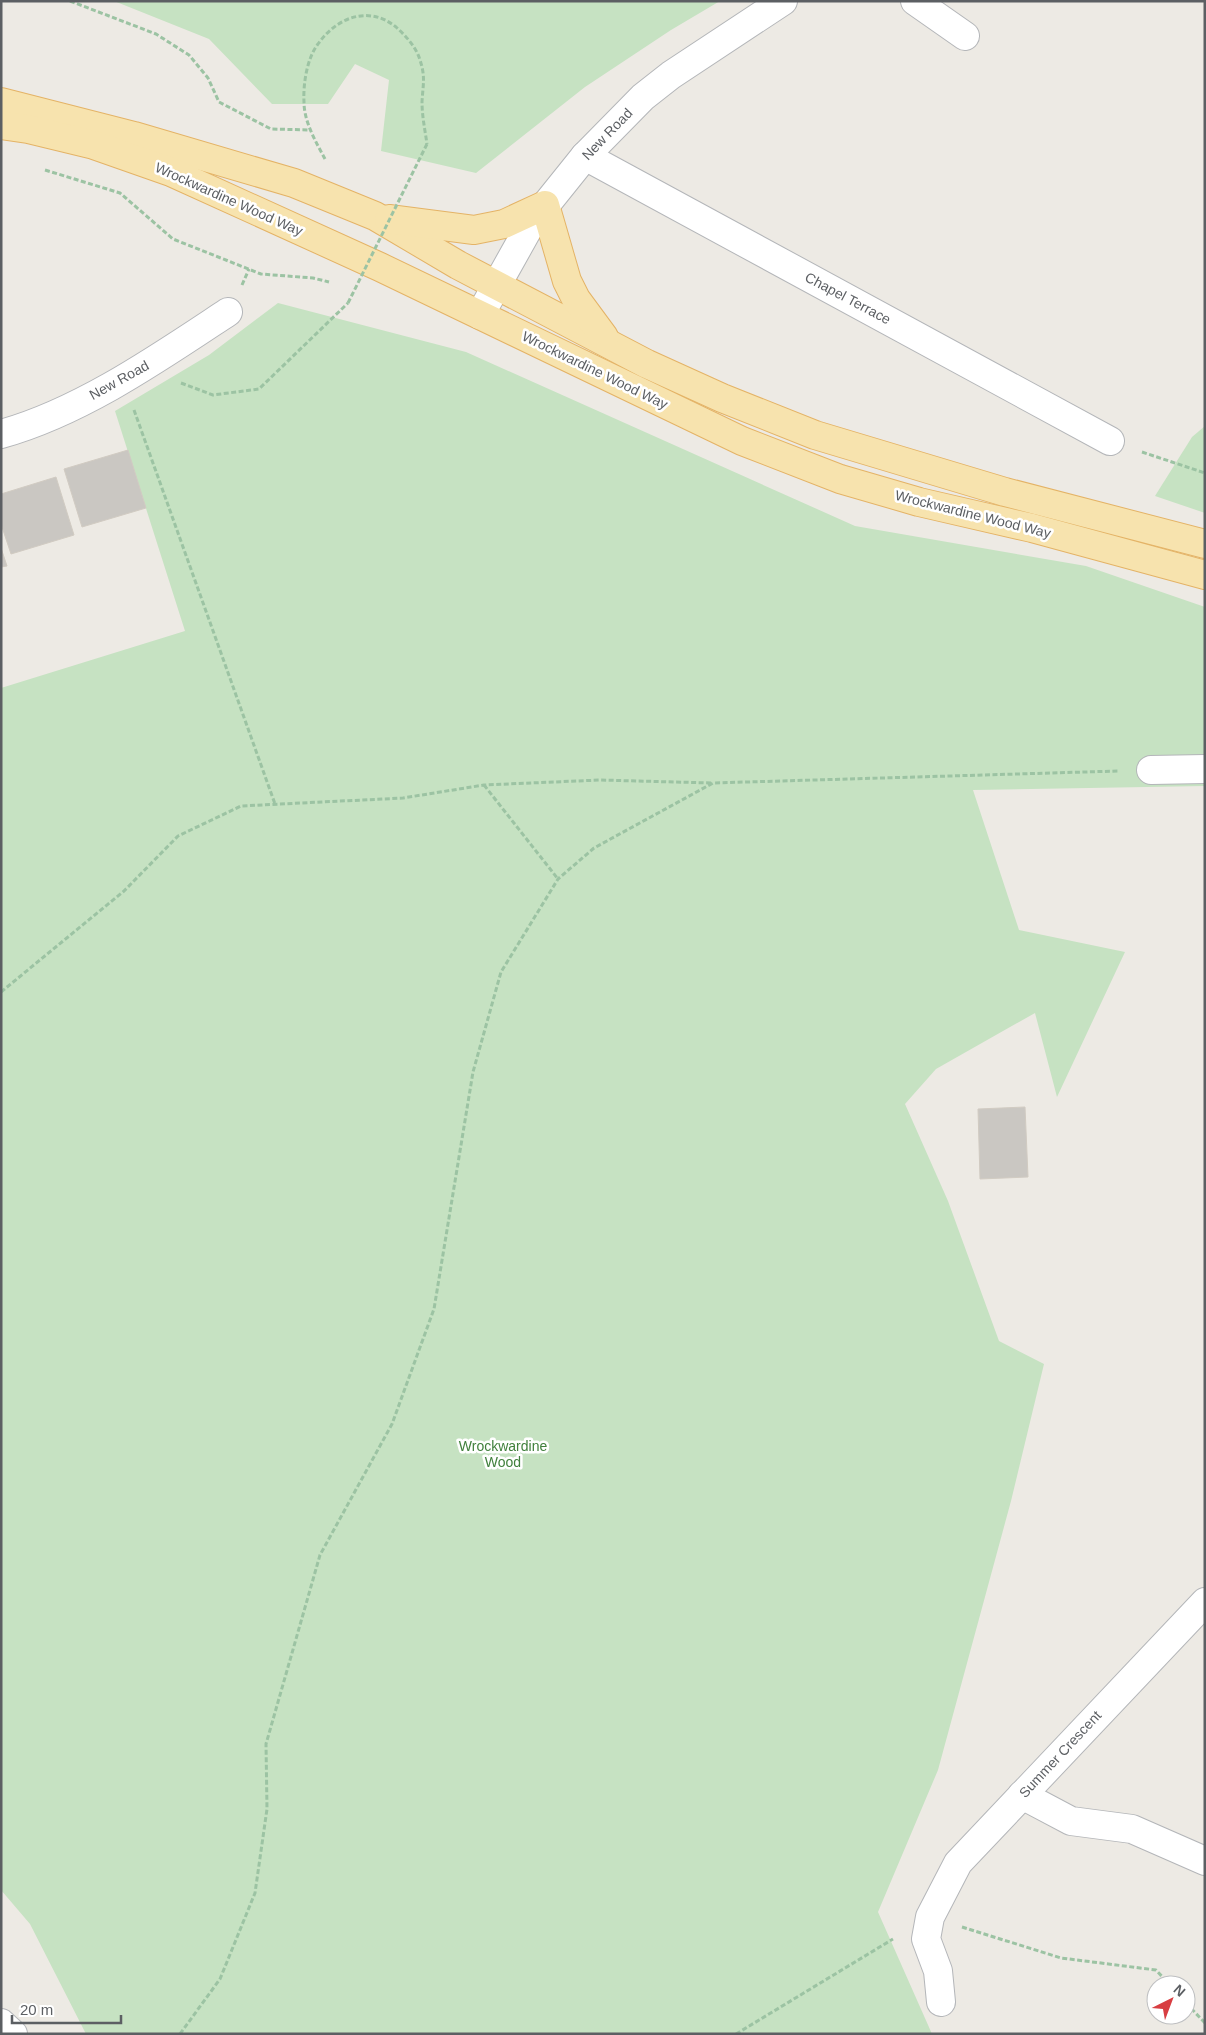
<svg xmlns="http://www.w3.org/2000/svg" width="1206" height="2035" viewBox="0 0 1206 2035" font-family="Helvetica,sans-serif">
<rect width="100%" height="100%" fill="#edeae4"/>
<!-- green -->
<g fill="#c6e2c2">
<path d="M 114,1 L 720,1 L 671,30 L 585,87 L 476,173 L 381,151 L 389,80 L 355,64 L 328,104 L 272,104 L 209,39 Z"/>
<path d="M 278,303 L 466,352 L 855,526 L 1086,566 L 1205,607 L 1205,786 L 973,790 L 1019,930 L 1125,952 L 1057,1097 L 1035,1013 L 936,1069 L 905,1104 L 948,1201 L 999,1341 L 1044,1364 L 1011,1501 L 938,1770 L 878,1912 L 932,2034 L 86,2034 L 30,1924 L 1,1890 L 1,688 L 185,631 L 115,411 L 209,355 Z"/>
<path d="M 1205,426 L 1205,513 L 1155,496 L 1192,437 Z"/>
</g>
<!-- building -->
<g fill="#cac7c2" stroke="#d1cbc2">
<path d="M 128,450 L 146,508 L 82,527 L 64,469 Z"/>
<path d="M 56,477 L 74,535 L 11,554 L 1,524 L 1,494 Z"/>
<path d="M 1,548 L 7,566 L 1,567 Z"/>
<path d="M 1025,1107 L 1028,1177 L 980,1179 L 978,1109 Z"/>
</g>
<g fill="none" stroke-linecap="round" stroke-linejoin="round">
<!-- minor casing -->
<g stroke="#b4b6b9" stroke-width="30">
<g id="minor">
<path d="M 915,1 L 965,36"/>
<path d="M 585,156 L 1110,441"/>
<path d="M 480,315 L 532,222 L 585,156 L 643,97 L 671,75 L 783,1"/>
<path d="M 1,434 C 81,412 160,357 228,312"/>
<path d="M 1151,770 L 1205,769"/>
<path d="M 1022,1795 L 1071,1821 L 1132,1829 L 1205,1861"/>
<path d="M 941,2002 L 938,1971 L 926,1939 L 930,1917 L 958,1863 L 1205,1602"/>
<path d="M 1,2023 L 13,2034"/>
</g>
</g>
<!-- major casing -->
<g stroke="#e4b366" stroke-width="30">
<g id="major">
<path d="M 1,102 L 134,136 L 294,183 L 375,216 L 458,265 L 647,364 L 722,398 L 815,435 L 1005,492 L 1205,544"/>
<path d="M 1,125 L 28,129 L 94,145 L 171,172 L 380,267 L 742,441 L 840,479 L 919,502 L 1032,528 L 1205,575"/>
<path d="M 389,219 L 474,230 L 504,224 L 545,205 L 567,281 L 576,299 L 604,337"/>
</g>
</g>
<!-- path -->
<g stroke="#9cc3a3" stroke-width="3" stroke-dasharray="5 2.5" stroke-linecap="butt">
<path d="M 70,1 L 156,34 L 189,55 L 208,78 L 219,102 L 271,129 L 310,130"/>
<path d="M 325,159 C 316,142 304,122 304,102 C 303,84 307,58 318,44 C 337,17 369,5 396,27 C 405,35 415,46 419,57 C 426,77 423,83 422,102 C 422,116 425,130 427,144"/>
<path d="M 45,170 L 120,193 L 173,239 L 261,274 L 313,278 L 329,282"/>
<path d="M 242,285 L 249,269"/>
<path d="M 181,383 L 213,395 L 259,389 L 348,303"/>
<path d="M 134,410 L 275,804"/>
<path d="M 1142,452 L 1205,473"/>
<path d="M 484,785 L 558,879"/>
<path d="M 1,992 L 124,891 L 178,836 L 241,806 L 403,798 L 484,785 L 600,780 L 712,783"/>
<path d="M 962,1927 L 1061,1958 L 1156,1970 L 1170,1985"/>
<path d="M 1186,2003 L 1205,2023"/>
<path d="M 180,2034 L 220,1979 L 255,1893 L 267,1809 L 266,1744 L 320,1555 L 392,1424 L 434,1309 L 473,1072 L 501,972 L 558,879 L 594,848 L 713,783 L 1118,771"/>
<path d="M 736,2034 L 893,1939"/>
</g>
<!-- minor -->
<use href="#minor" stroke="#fff" stroke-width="28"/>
<!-- major -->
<use href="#major" stroke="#f7e3ae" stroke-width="28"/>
<!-- path-bridge -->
<path stroke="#9cc3a3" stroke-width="3" stroke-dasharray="5 2.5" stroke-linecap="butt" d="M 348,303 L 427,144"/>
</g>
<g text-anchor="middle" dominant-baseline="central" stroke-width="5" stroke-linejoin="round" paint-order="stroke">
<!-- street labels -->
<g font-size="14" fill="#5c5f63" stroke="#fff">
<text transform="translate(607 134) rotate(-46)">New Road</text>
<text transform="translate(229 199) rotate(24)">Wrockwardine Wood Way</text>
<text transform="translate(848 298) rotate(28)">Chapel Terrace</text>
<text transform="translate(595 370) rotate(26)">Wrockwardine Wood Way</text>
<text transform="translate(119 380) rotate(-29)">New Road</text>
<text transform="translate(973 514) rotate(14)">Wrockwardine Wood Way</text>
<text transform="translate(1060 1754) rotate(-47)">Summer Crescent</text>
</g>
<!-- park labels -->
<g font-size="14" fill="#41803d" stroke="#fff">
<text x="503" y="1446">Wrockwardine<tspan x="503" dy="16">Wood</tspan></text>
</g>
</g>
<!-- border -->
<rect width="1206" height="2035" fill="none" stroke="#5c5f63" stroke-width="5"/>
<!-- north arrow -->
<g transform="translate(1171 2000) rotate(42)"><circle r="24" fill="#ffffff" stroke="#bebfc1"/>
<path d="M0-4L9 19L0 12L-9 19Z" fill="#d83e42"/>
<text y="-8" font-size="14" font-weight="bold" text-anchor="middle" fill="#5c5f63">N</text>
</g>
<!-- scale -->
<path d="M12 2015v8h109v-8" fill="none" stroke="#5c5f63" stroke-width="2.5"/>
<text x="20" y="2015" font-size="15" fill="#5c5f63" stroke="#ffffff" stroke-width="4" paint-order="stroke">20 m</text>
</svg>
